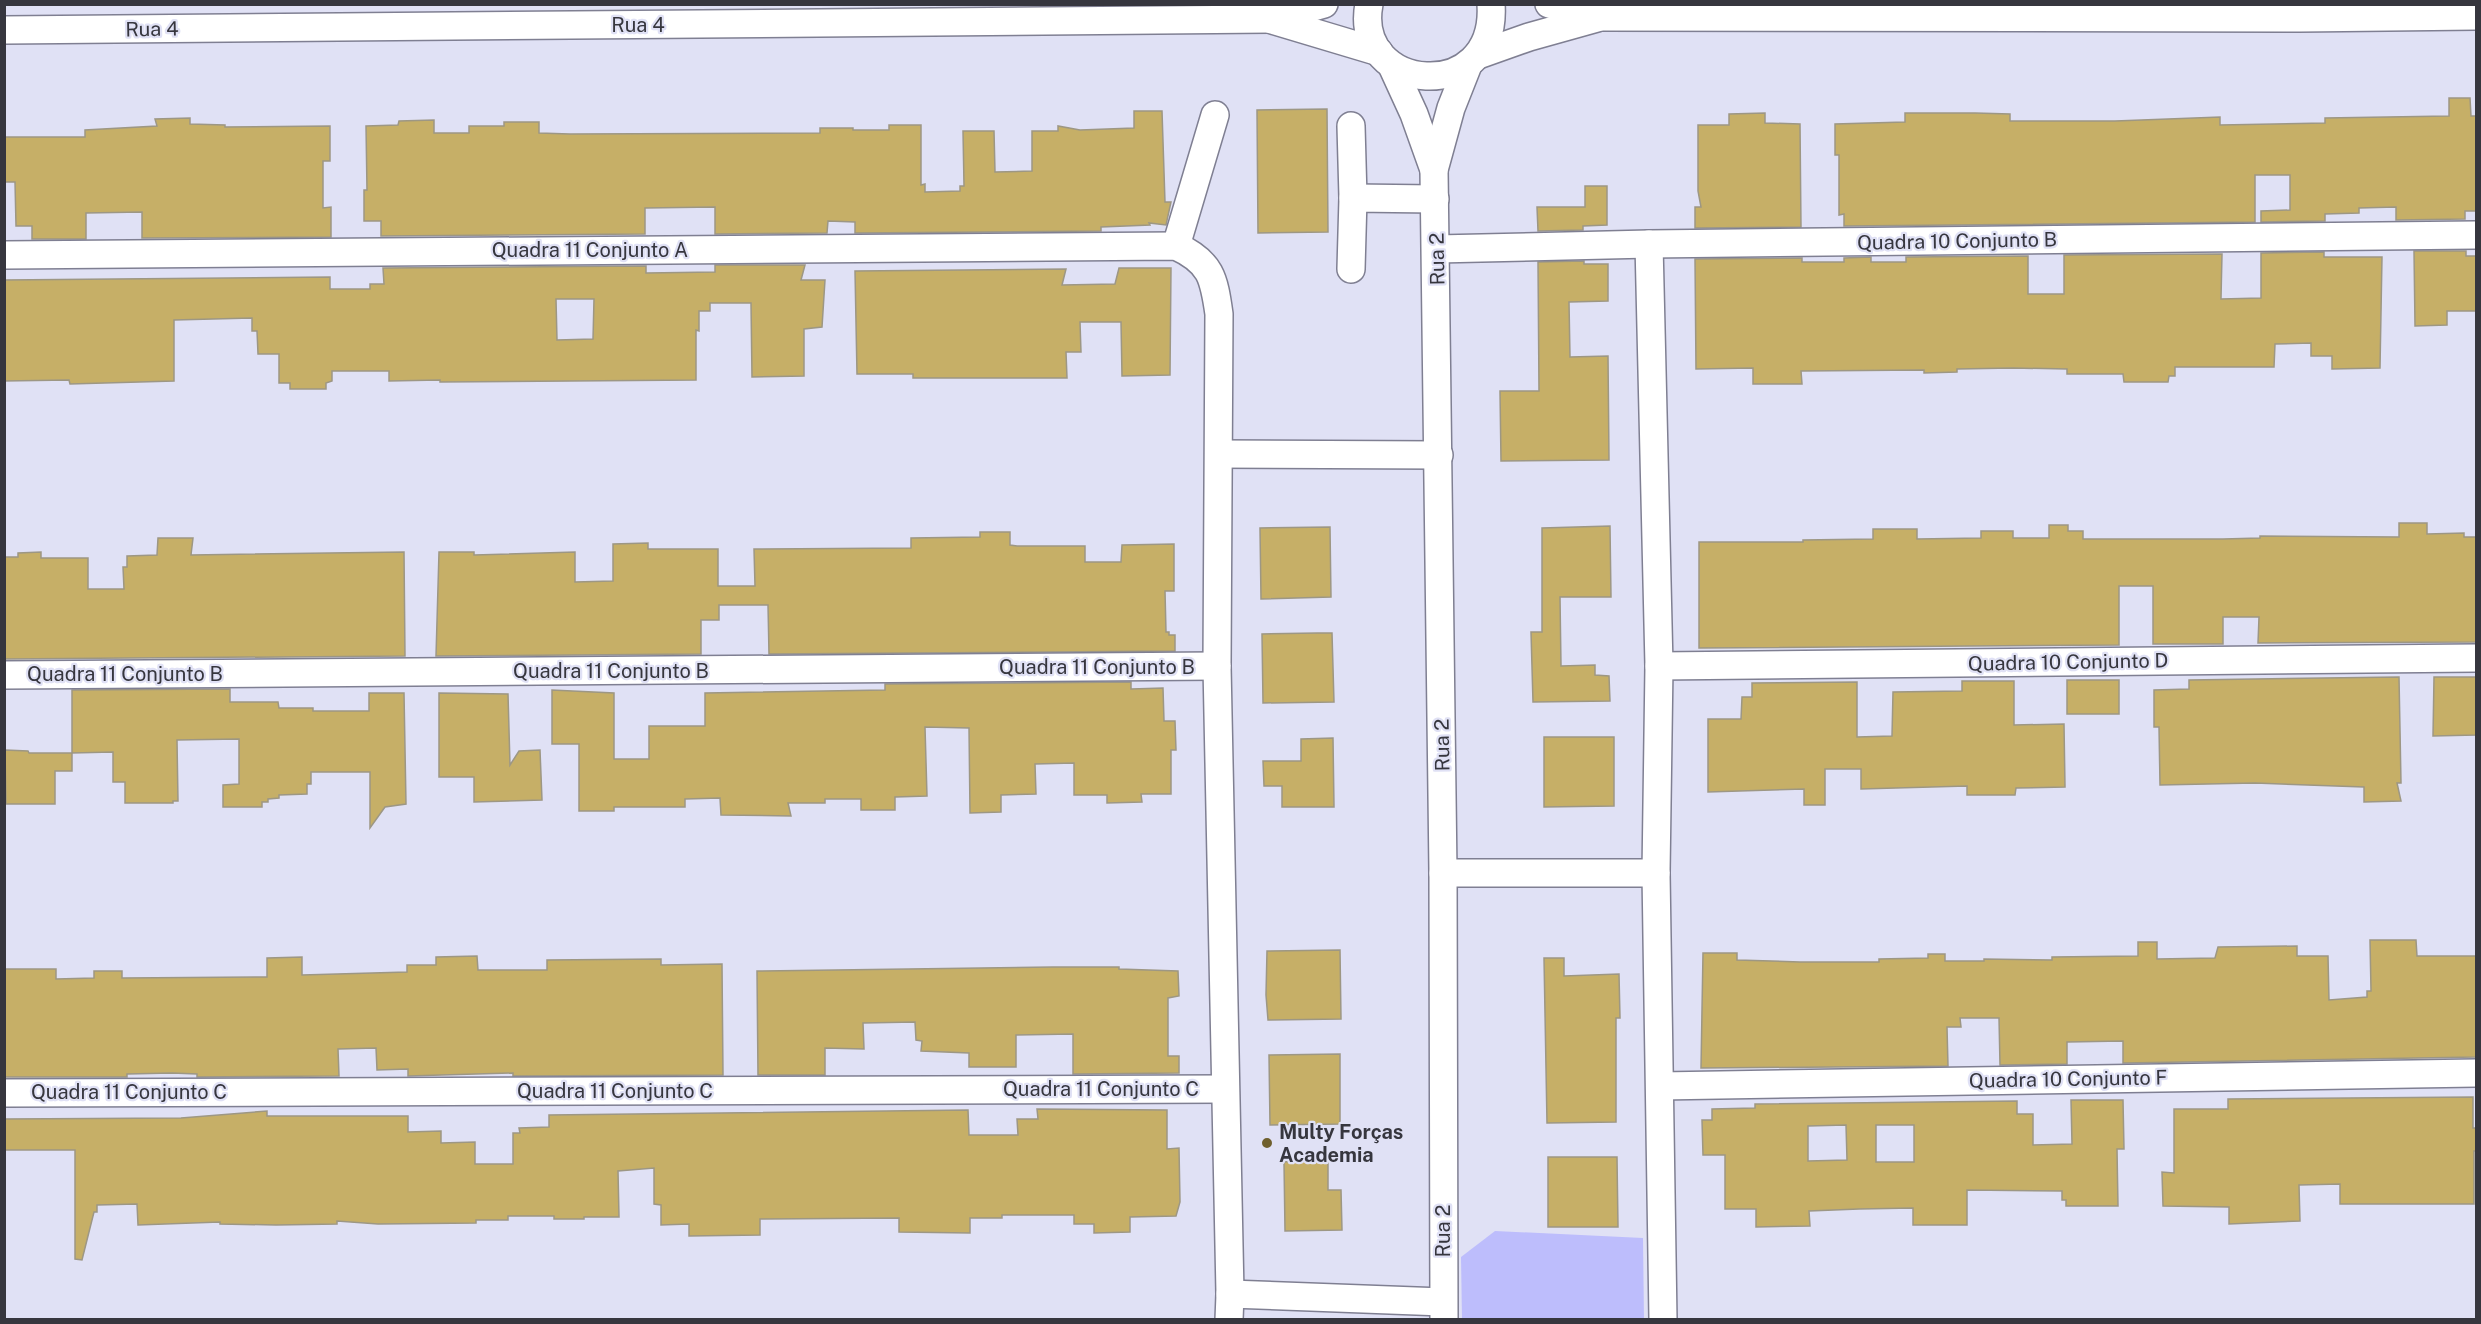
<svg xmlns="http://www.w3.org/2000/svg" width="2481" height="1324" viewBox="0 0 2481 1324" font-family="'Public Sans',sans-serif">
<rect width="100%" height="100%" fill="#e0e1f5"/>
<!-- green -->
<path fill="#bdbdfc" d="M 1495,1231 L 1643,1238 L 1644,1319 L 1462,1319 L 1461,1257 Z"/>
<!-- building -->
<g fill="#c6af67" stroke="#9d9784" stroke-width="1.5" fill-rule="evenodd">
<path d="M 2449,98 L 2470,98 L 2471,116 L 2476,116 L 2476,211 L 2465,211 L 2465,219 L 2396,220 L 2396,207 L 2359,208 L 2359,213 L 2325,214 L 2325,221 L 2261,222 L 2261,211 L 2290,210 L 2290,175 L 2255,175 L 2255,222 L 1844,226 L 1844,214 L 1839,215 L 1839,155 L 1835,155 L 1835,124 L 1905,122 L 1905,113 L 1975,113 L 2010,114 L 2010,121 L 2115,121 L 2220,117 L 2220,125 L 2325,123 L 2325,118 L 2449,116 Z"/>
<path d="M 1327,109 L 1328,232 L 1258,233 L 1257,110 Z"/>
<path d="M 1134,111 L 1162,111 L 1165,202 L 1171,202 L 1166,225 L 1149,223 L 1150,225 L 1101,227 L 1101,231 L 855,233 L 855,222 L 828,221 L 827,233 L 715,234 L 715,207 L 645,208 L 645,234 L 381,236 L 381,221 L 364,221 L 364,190 L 367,190 L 366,126 L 398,125 L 399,121 L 434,120 L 434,133 L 469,133 L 469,126 L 504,126 L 504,122 L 539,122 L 539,133 L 570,134 L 820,133 L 820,128 L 853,128 L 853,130 L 889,130 L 889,125 L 921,125 L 921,185 L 925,184 L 925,192 L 960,191 L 960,186 L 964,186 L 963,131 L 994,131 L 995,172 L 1032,171 L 1032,131 L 1058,131 L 1058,126 L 1080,130 L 1134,128 Z"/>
<path d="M 1765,113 L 1765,123 L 1800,124 L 1801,227 L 1695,228 L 1695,207 L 1701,207 L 1698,191 L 1698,125 L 1729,125 L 1729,114 Z"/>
<path d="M 190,118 L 190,124 L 225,125 L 225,127 L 330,126 L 330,161 L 323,161 L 323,208 L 331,207 L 331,237 L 142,238 L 142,212 L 86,213 L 86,239 L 32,239 L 32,226 L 16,226 L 15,182 L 4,182 L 4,137 L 85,137 L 85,130 L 157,126 L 155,119 Z"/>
<path d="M 1585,186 L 1607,186 L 1607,225 L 1583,226 L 1583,230 L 1538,231 L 1537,207 L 1585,207 Z"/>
<path d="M 2414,251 L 2466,251 L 2466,256 L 2476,256 L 2476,311 L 2447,311 L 2447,325 L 2415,326 Z"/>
<path d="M 2324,252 L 2324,257 L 2382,257 L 2380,368 L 2332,369 L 2332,356 L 2311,356 L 2311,343 L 2275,344 L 2274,367 L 2175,367 L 2175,376 L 2169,376 L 2168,382 L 2124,382 L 2123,374 L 2067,374 L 2067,369 L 2013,368 L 1957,369 L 1957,372 L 1924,373 L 1924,370 L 1801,371 L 1802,384 L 1753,384 L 1753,368 L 1696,369 L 1695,259 L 1802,258 L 1802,262 L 1844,262 L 1844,258 L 1871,257 L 1871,262 L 1906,262 L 1906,257 L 2028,256 L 2028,294 L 2064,294 L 2064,255 L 2222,254 L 2221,299 L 2261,298 L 2261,253 Z"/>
<path d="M 1584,261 L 1584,264 L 1608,264 L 1608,301 L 1569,302 L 1570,357 L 1608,356 L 1609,460 L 1501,461 L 1500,391 L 1539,391 L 1538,262 Z"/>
<path d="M 715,265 L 805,265 L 801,280 L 825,280 L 822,327 L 804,329 L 804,376 L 752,377 L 751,303 L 710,303 L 710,311 L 699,311 L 699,331 L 696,330 L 696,380 L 440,382 L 440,380 L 389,381 L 389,371 L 332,371 L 332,381 L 326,383 L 326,389 L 290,389 L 290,383 L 279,383 L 279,354 L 258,354 L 257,331 L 252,331 L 252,318 L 174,320 L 174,381 L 70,384 L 69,380 L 4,381 L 4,280 L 330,277 L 330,289 L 370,289 L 370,284 L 384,284 L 383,268 L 646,266 L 646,273 L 715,272 ZM 556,299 L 594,299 L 593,339 L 557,340 Z"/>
<path d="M 1119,268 L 1171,268 L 1170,375 L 1122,376 L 1121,322 L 1080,322 L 1081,352 L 1066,352 L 1067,378 L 913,378 L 913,374 L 857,374 L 855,271 L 1066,269 L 1062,285 L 1115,284 Z"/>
<path d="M 2399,523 L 2427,523 L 2427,534 L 2464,533 L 2464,537 L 2476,537 L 2476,642 L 2258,643 L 2259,617 L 2223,617 L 2223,644 L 2153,644 L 2153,586 L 2119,586 L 2119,645 L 1699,648 L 1699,542 L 1803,542 L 1803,540 L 1873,539 L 1873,529 L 1917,529 L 1917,539 L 1981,538 L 1981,531 L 2013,531 L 2013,538 L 2049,538 L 2049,525 L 2068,525 L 2068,531 L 2083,531 L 2083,539 L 2223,539 L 2260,538 L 2260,536 L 2399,537 Z"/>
<path d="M 1610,526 L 1611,597 L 1560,597 L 1561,666 L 1595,665 L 1595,675 L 1609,676 L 1610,701 L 1533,702 L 1531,632 L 1542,632 L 1542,528 Z"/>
<path d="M 1330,527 L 1331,597 L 1261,599 L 1260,528 Z"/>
<path d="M 980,532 L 1010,532 L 1010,545 L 1017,546 L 1085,546 L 1085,562 L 1121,562 L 1122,545 L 1174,544 L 1174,591 L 1165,591 L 1166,632 L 1169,632 L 1169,635 L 1175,635 L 1175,651 L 769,654 L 768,605 L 719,605 L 719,620 L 701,620 L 701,654 L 436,656 L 439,552 L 474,552 L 474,555 L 575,552 L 575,582 L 613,581 L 613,544 L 648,543 L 648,549 L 718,549 L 718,586 L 755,586 L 754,549 L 911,548 L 911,538 L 980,537 Z"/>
<path d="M 158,538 L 193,538 L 191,555 L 404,552 L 405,656 L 4,659 L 4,557 L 18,557 L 18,553 L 41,552 L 41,558 L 88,558 L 88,589 L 124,589 L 123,567 L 127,567 L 127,556 L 157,555 Z"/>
<path d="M 1318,633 L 1332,633 L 1334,702 L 1263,703 L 1262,634 Z"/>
<path d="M 2399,677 L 2401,783 L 2397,783 L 2401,801 L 2364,802 L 2364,787 L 2255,783 L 2160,785 L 2159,727 L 2154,727 L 2154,690 L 2189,689 L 2189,680 Z"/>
<path d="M 2434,677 L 2476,677 L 2476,735 L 2433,736 Z"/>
<rect x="2067" y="680" width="52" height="34"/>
<path d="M 1962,681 L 2014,681 L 2014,725 L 2064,724 L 2065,787 L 2016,788 L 2015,795 L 1967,795 L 1967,786 L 1861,789 L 1861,769 L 1825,769 L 1825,805 L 1804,805 L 1804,789 L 1708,792 L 1708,719 L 1741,719 L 1742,697 L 1752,697 L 1752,683 L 1857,682 L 1857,737 L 1892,736 L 1893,692 L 1962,691 Z"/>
<path d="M 1131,682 L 1131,689 L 1163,688 L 1164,721 L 1175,721 L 1176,750 L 1171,750 L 1171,794 L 1141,794 L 1142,802 L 1107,803 L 1107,795 L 1074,795 L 1074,763 L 1035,764 L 1036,794 L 1001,795 L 1001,812 L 970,813 L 969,728 L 925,727 L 927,796 L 895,797 L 895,810 L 861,810 L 861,799 L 825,799 L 825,803 L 788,803 L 791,816 L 721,815 L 720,798 L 685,799 L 685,807 L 614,807 L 614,811 L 579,811 L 579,744 L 552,744 L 552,690 L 614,693 L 614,759 L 649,759 L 649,726 L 705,726 L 705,693 L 885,690 L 885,684 Z"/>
<path d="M 230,689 L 230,702 L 278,702 L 279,708 L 313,708 L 313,711 L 369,711 L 369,693 L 404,693 L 406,804 L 385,807 L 370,828 L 370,772 L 311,772 L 311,784 L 307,784 L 307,794 L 279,795 L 279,798 L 268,799 L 268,802 L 262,802 L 262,807 L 223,807 L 223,785 L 239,784 L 239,739 L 177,740 L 178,801 L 173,801 L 173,803 L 125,803 L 125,782 L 113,782 L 113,752 L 72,753 L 72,690 Z"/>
<path d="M 439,693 L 508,694 L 510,765 L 519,751 L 540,750 L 542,800 L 474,802 L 474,777 L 439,777 Z"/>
<path d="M 1544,737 L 1614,737 L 1614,806 L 1544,807 Z"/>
<path d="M 1333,738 L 1334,807 L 1282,807 L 1282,786 L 1264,786 L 1263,761 L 1301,761 L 1301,739 Z"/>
<path d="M 5,750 L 28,751 L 29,753 L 72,753 L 72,771 L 55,771 L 55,804 L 6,804 Z"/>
<path d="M 2370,940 L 2416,940 L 2417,956 L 2476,956 L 2476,1057 L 2123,1063 L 2123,1041 L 2067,1042 L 2067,1064 L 2000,1065 L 1999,1018 L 1960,1018 L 1961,1027 L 1947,1027 L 1948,1066 L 1701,1068 L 1703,953 L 1737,953 L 1737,960 L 1800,962 L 1879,962 L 1879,959 L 1928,958 L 1928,954 L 1945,954 L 1945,961 L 1984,961 L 1984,959 L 2052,960 L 2052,957 L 2138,956 L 2138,942 L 2157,942 L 2157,959 L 2215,958 L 2218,947 L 2297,946 L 2297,956 L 2328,956 L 2329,1000 L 2367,997 L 2367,991 L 2371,991 Z"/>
<path d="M 1340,950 L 1341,1019 L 1268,1020 L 1266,995 L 1267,951 Z"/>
<path d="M 477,956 L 478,970 L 547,970 L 547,960 L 661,959 L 661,965 L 722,964 L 723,1075 L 513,1076 L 513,1073 L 408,1076 L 408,1069 L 377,1070 L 376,1048 L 338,1049 L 339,1076 L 197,1077 L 197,1074 L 172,1073 L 127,1074 L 127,1077 L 4,1077 L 4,969 L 56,969 L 56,979 L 94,978 L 94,971 L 122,971 L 122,978 L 267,977 L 267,958 L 302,957 L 302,975 L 407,972 L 407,965 L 436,965 L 436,957 Z"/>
<path d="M 1544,958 L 1564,958 L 1564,976 L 1619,974 L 1620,1018 L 1616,1018 L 1616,1122 L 1547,1123 Z"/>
<path d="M 1053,967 L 1119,967 L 1119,969 L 1178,971 L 1179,996 L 1168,998 L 1168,1056 L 1179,1056 L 1179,1073 L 1073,1074 L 1073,1034 L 1016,1035 L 1016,1067 L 969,1067 L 969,1053 L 921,1051 L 922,1041 L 916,1040 L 915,1022 L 863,1023 L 864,1049 L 825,1048 L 825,1075 L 758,1075 L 757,971 Z"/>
<path d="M 1340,1054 L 1340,1124 L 1270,1125 L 1269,1055 Z"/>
<path d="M 2473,1097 L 2473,1128 L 2476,1128 L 2476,1151 L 2474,1151 L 2474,1204 L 2340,1204 L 2340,1184 L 2299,1185 L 2300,1221 L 2229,1224 L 2229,1207 L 2163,1206 L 2162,1172 L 2174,1173 L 2174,1109 L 2228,1109 L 2228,1099 Z"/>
<path d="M 2071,1100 L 2123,1100 L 2124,1149 L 2117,1149 L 2118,1206 L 2066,1206 L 2066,1200 L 2062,1200 L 2062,1191 L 1967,1190 L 1967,1225 L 1913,1225 L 1913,1208 L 1859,1209 L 1809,1211 L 1810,1226 L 1756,1227 L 1756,1209 L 1725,1209 L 1725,1155 L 1703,1155 L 1702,1120 L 1712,1120 L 1712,1109 L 1755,1108 L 1755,1104 L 2017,1101 L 2017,1114 L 2033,1114 L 2033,1145 L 2072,1144 ZM 1846,1125 L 1847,1160 L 1808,1161 L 1808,1126 ZM 1876,1125 L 1914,1125 L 1914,1162 L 1876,1162 Z"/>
<path d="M 1037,1109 L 1167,1110 L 1167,1149 L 1179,1148 L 1180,1202 L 1176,1216 L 1130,1217 L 1130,1232 L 1094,1233 L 1094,1224 L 1074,1224 L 1074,1215 L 1002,1215 L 1002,1218 L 970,1218 L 970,1233 L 899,1232 L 899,1218 L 760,1219 L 760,1235 L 689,1236 L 689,1224 L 661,1225 L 661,1205 L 654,1204 L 654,1168 L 618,1171 L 619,1217 L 584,1217 L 584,1219 L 554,1219 L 554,1216 L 508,1216 L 508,1220 L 476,1220 L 476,1223 L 378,1224 L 337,1221 L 337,1224 L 276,1225 L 220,1224 L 220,1222 L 138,1225 L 137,1204 L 97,1205 L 97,1212 L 94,1212 L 82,1260 L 75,1259 L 75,1150 L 4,1150 L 4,1119 L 181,1118 L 267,1111 L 267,1116 L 408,1116 L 408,1132 L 441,1131 L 441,1143 L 475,1142 L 475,1164 L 513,1164 L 513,1133 L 520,1133 L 519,1128 L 549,1127 L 549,1115 L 968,1110 L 969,1135 L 1018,1135 L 1017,1119 L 1038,1119 Z"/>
<path d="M 1548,1157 L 1617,1157 L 1618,1227 L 1548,1227 Z"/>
<path d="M 1328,1159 L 1328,1190 L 1341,1190 L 1342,1230 L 1285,1231 L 1284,1162 Z"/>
</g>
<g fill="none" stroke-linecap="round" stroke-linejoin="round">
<!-- minor casing -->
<g stroke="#7f7f92" stroke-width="30">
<g id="minor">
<path d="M 1369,4 C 1352,93 1498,107 1491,4"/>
<path d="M 1549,4 L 1598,17 L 2300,18 L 2476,16"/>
<path d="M 1272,20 L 1379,52"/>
<path d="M 4,30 L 1271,19 L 1324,4"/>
<path d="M 1478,55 L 1529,37 L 1597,18"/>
<path d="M 1392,66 L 1414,114 L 1434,170"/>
<path d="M 1351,126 L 1353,198"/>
<path d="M 1649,244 L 1659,666 L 1656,873 L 1663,1320"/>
<path d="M 1176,246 L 1215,115"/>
<path d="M 1437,249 L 1649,244 L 2476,235"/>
<path d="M 4,255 L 1176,246 C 1211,262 1214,278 1219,314 L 1217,666 L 1230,1294 L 1229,1320"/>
<path d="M 1351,269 L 1353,198 L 1435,199"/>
<path d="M 1219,454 L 1439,455"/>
<path d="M 1659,666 L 2476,658"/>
<path d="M 4,675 L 1217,666"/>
<path d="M 1443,873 L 1656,873"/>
<path d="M 1660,1086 L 2476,1073"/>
<path d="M 4,1093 L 1225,1089"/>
<path d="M 1230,1294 L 1443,1302"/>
<path d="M 1444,1320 L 1443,873 L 1434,170 L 1451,108 L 1468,65"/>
</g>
</g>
<!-- minor -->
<use href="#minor" stroke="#fff" stroke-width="27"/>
</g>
<!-- markers -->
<circle fill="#6f5f2d" stroke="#e0e1f5" stroke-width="2" cx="1267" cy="1143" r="6"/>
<g text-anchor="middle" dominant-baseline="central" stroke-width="4.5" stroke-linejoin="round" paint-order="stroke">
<!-- street labels -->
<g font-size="20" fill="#36363e" stroke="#e0e1f5">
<text x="638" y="25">Rua 4</text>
<text transform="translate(152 29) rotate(-1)">Rua 4</text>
<text transform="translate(1957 241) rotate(-1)">Quadra 10 Conjunto B</text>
<text x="590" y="250">Quadra 11 Conjunto A</text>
<text transform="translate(1437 259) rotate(-91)">Rua 2</text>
<text transform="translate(2068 662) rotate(-1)">Quadra 10 Conjunto D</text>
<text x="1097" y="667">Quadra 11 Conjunto B</text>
<text x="611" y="671">Quadra 11 Conjunto B</text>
<text x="125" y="674">Quadra 11 Conjunto B</text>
<text transform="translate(1442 745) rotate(-91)">Rua 2</text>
<text transform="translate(2068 1079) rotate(-1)">Quadra 10 Conjunto F</text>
<text x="1101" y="1089">Quadra 11 Conjunto C</text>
<text x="615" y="1091">Quadra 11 Conjunto C</text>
<text x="129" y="1092">Quadra 11 Conjunto C</text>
<text transform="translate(1443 1231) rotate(-90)">Rua 2</text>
</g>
<!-- poi labels -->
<g font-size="20" font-weight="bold" fill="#36363e" stroke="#e0e1f5" text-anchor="start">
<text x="1279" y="1132">Multy Forças<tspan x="1279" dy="23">Academia</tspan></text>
</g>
</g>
<!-- border -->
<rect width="2481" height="1324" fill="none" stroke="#36363e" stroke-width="12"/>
</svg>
